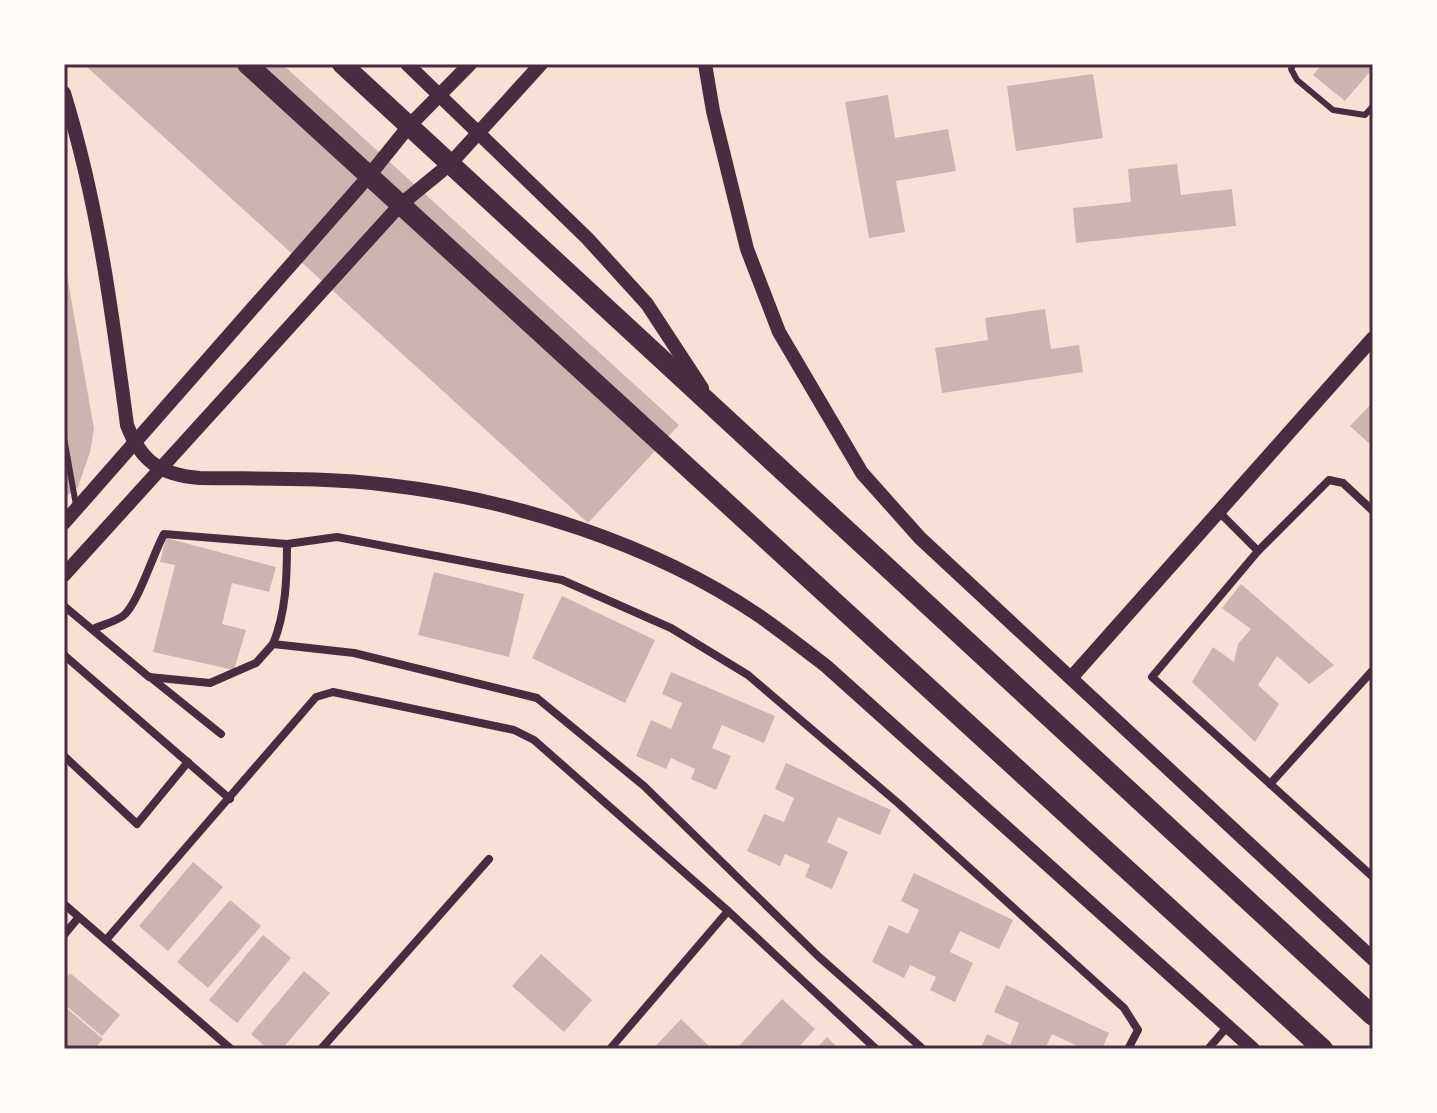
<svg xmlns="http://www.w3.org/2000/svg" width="1437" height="1113" viewBox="0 0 1437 1113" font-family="Inter,sans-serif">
<rect width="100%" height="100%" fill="#f7e1d7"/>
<!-- building -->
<g fill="#ccb4b1">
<path d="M 91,64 L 282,64 L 679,425 L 588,523 L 88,68 Z"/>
<path d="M 1322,64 L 1372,64 L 1373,68 L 1345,101 L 1313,75 Z"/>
<path d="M 1093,74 L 1103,138 L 1016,151 L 1007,86 Z"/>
<path d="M 888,95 L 895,138 L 948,129 L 956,171 L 896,181 L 905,232 L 869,238 L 845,102 Z"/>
<path d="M 1177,164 L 1181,195 L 1232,189 L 1236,226 L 1076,243 L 1073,208 L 1131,202 L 1128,169 Z"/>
<path d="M 64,258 L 94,429 L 90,452 L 78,487 L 64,498 Z"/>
<path d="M 1045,309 L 1051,349 L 1079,345 L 1083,372 L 942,393 L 935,348 L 988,340 L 985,318 Z"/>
<path d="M 1373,402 L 1373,447 L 1350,426 Z"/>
<path d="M 166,538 L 276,567 L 269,592 L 232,583 L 222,624 L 246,630 L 234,670 L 153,652 L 175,565 L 160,562 Z"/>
<path d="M 434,572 L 524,594 L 509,657 L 418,635 Z"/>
<path d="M 1241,584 L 1334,665 L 1309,684 L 1277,656 L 1258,685 L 1279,704 L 1255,742 L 1192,682 L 1213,647 L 1234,662 L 1238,644 L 1251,629 L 1222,608 Z"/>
<path d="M 562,596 L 655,640 L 625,703 L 532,658 Z"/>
<path d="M 671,672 L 775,716 L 764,743 L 722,725 L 712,748 L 731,756 L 716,790 L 691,779 L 695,769 L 671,758 L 666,769 L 636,756 L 651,720 L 671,729 L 682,703 L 662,694 Z"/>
<path d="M 786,763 L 891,810 L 880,835 L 838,817 L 827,842 L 848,852 L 832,889 L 805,877 L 810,865 L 785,854 L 780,866 L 747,851 L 764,814 L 784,822 L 794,798 L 775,789 Z"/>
<path d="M 193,862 L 223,887 L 168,951 L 139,926 Z"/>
<path d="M 914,873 L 1013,920 L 999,949 L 960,931 L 950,952 L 973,963 L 955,1002 L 930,990 L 936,977 L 910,965 L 904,978 L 872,962 L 889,925 L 908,934 L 919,910 L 901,901 Z"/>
<path d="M 230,900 L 261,926 L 208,988 L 177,962 Z"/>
<path d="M 263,935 L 291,958 L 237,1023 L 209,1000 Z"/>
<path d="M 541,954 L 592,1000 L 564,1032 L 512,986 Z"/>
<path d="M 304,971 L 330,993 L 282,1049 L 268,1049 L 251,1034 Z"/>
<path d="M 70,973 L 120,1015 L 102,1036 L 64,1004 L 64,980 Z"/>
<path d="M 1006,985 L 1109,1033 L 1102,1049 L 1084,1049 L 1052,1034 L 1045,1049 L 980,1049 L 987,1034 L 1010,1045 L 1019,1023 L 994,1012 Z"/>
<path d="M 782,999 L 815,1029 L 797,1049 L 741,1049 L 739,1046 Z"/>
<path d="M 64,1006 L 103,1039 L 94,1049 L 68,1049 L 64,1045 Z"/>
<path d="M 681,1019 L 712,1049 L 653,1049 Z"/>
<path d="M 827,1037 L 839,1049 L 816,1049 Z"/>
</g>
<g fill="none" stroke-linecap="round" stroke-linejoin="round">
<!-- service -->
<g stroke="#4a2c40" stroke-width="6">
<path d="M 1294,64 L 1291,69 L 1297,80 L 1333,110 L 1365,115 L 1373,106"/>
<path d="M 64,438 L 76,505"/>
</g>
<!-- minor -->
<g stroke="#4a2c40" stroke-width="8">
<path d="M 1218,511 L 1258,551 L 1152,677 L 1373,877"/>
<path d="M 287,544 L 337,537 L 562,580 L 671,628 L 748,675 L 898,803 L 1124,1008 L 1138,1030 L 1128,1049"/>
<path d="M 1258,551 L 1329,480 L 1343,483 L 1373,511"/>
<path d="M 64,606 L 149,677 L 210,683 L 256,663 L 273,644 L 354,653 L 537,698 L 644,786 L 818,956 L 923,1049"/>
<path d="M 93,629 C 102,625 114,622 123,616 C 138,604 153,554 164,534 L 287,544 C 287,577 286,613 273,644"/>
<path d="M 64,655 L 230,799"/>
<path d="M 150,677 L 221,734"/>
<path d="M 64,756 L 137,824 L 188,762"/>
<path d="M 1270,784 L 1373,670"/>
<path d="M 64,904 L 231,1049"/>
<path d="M 64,935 L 78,918"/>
<path d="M 106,940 L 316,697 L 333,692 L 514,730 L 534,740 L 728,911 L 876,1049"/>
<path d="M 321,1049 L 489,859"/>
<path d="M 610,1049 L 728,911"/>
<path d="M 1208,1049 L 1228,1026"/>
</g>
<!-- tertiary -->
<g stroke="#4a2c40" stroke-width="14">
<path d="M 407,64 L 587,238 L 647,304 L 702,388"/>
<path d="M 705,64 L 713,111 L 747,249 L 779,332 L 862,473 L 920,538 L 1373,959"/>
<path d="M 64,93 C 98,203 112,312 127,425 C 141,462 161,475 200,478 C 262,479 326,477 388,485 C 513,499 653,544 758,615 C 781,631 804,649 826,666 L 1253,1049"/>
<path d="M 64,523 L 368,177 L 409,126 L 470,64"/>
<path d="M 64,575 L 400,205 L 450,164 L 541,64"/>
<path d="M 1071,678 L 1373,338"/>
</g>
<!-- primary -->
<g stroke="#4a2c40" stroke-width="20">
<path d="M 247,64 L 1323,1049"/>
<path d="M 342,64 L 1373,1016"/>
</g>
</g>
<!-- border -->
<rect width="1437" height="1113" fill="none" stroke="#fffaf5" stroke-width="132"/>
<rect x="66" y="66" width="1305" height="981" fill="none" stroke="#4a2c40" stroke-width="3"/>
</svg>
